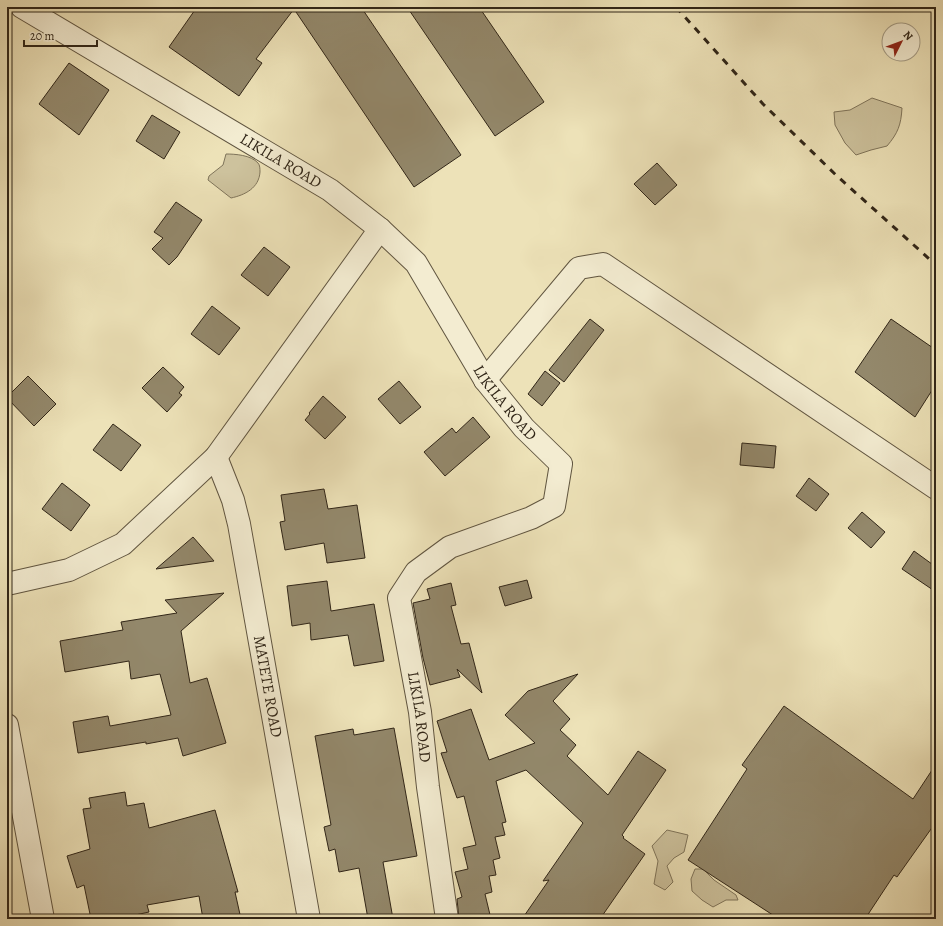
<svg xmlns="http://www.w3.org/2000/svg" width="943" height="926" viewBox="0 0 943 926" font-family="Alegreya,serif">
<rect width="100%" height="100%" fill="#ede2b8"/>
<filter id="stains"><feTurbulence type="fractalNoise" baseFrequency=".005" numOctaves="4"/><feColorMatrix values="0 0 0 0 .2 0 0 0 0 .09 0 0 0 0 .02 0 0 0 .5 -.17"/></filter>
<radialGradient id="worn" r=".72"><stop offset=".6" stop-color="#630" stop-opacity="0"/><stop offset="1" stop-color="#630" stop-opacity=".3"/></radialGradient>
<!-- green -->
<g fill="#cdc29d" stroke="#7f745a">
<path d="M 872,98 L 902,108 C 901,125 898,133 887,146 L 871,150 L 856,155 L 845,143 L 835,125 L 834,112 L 850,110 Z"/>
<path d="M 226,154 C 235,154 251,155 258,163 C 260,165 260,169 260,172 C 259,188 245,195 231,198 L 208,180 L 209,176 L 223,165 Z"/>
<path d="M 667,830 L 688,835 L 684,852 L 674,858 L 667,866 L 673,882 L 665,890 L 654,884 L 658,861 L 652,846 Z"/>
<path d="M 695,869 L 703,869 L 714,880 L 736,895 L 738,900 L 726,900 L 713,907 L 702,900 L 692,891 L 691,879 Z"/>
</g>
<!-- building -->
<g fill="#93886b" stroke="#312618">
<path d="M 197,7 L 361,7 L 461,155 L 414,187 L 294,9 L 256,59 L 262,63 L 239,96 L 169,47 Z"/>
<path d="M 407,7 L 479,7 L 544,102 L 495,136 Z"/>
<path d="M 69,63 L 109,90 L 79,135 L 39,104 Z"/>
<path d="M 152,115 L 180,132 L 164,159 L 136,141 Z"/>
<path d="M 657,163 L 677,185 L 655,205 L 634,184 Z"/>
<path d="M 176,202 L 202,220 L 177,257 L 169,265 L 152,249 L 163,238 L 154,232 Z"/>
<path d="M 264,247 L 290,267 L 268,296 L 241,275 Z"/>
<path d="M 212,306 L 240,328 L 219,355 L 191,334 Z"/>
<path d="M 590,319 L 604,330 L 564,382 L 549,370 Z"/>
<path d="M 891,319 L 936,350 L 936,384 L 915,417 L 855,372 Z"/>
<path d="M 163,367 L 184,387 L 179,393 L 182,395 L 167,412 L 142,388 Z"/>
<path d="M 545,371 L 560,383 L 542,406 L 528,394 Z"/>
<path d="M 28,376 L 56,404 L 34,426 L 7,398 L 7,397 Z"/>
<path d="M 399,381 L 421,407 L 400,424 L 378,399 Z"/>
<path d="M 323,396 L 346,417 L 325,439 L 305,420 L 310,414 L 309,413 Z"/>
<path d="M 473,417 L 490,437 L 445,476 L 424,452 L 452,428 L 456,433 Z"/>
<path d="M 113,424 L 141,445 L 121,471 L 93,450 Z"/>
<path d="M 742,443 L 776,446 L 774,468 L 740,465 Z"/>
<path d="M 809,478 L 829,494 L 816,511 L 796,496 Z"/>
<path d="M 62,483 L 90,505 L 71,531 L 42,509 Z"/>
<path d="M 324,489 L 328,509 L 357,505 L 365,558 L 327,563 L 324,543 L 285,550 L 280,522 L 285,521 L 281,495 Z"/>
<path d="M 862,512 L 885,532 L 871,548 L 848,528 Z"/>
<path d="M 193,537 L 214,561 L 156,569 Z"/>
<path d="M 914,551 L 936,567 L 936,592 L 902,569 Z"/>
<path d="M 527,580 L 532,598 L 505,606 L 499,587 Z"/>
<path d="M 327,581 L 331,611 L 374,604 L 384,661 L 354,666 L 348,635 L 311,640 L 310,623 L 292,626 L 287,586 Z"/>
<path d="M 451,583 L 456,605 L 451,606 L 461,644 L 469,643 L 482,693 L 457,669 L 460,677 L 430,685 L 423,658 L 413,603 L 430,599 L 427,589 Z"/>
<path d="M 224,593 L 181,631 L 190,683 L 207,678 L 226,743 L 183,756 L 178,738 L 146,744 L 146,742 L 78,753 L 73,722 L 108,716 L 110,726 L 171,715 L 160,674 L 131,679 L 129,661 L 65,672 L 60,641 L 123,630 L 121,622 L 177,613 L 165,600 Z"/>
<path d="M 578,674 L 553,701 L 570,719 L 560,730 L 576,745 L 567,756 L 608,795 L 638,751 L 666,770 L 622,835 L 624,837 L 623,838 L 645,854 L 600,919 L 522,919 L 549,880 L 543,881 L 583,823 L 526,770 L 496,781 L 506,822 L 502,823 L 505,835 L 495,837 L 500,858 L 493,860 L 496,875 L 489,876 L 492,892 L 485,894 L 491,919 L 459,919 L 457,899 L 462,897 L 455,872 L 468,869 L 463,848 L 476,845 L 464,796 L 457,798 L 441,753 L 447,752 L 437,721 L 471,709 L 489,760 L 535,743 L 505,715 L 528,691 Z"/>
<path d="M 784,706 L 913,799 L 936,764 L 936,822 L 897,877 L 894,875 L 865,919 L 779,919 L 688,860 L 747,769 L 742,765 Z"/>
<path d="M 394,728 L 417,856 L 383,862 L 393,919 L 368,919 L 359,868 L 339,872 L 335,849 L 329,851 L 324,827 L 331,825 L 315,736 L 353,729 L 354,735 Z"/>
<path d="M 125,792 L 127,806 L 144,803 L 149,828 L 215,810 L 238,892 L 235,892 L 241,919 L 203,919 L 199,896 L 147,905 L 149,912 L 117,919 L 91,919 L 84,885 L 77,888 L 67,856 L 90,849 L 83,809 L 91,808 L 89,798 Z"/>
</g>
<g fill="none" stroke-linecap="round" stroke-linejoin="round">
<!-- minor casing -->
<g stroke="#605540" stroke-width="24">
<g id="minor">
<path id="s1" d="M 22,7 L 330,190 L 380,229 L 416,263 L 485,380 L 524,428 L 561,464 L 554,506 L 531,518 L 450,547 L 416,572 L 399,598 L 420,712 L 428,787 L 447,919"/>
<path d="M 485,380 L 579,268 L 603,264 L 936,488"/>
<path id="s2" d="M 216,457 L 233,500 L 239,524 L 309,919"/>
<path d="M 7,584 L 69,570 L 123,544 L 216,457 L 380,229"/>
<path d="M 7,725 L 43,919"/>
</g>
</g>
<!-- minor -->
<use href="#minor" stroke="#f3ecd1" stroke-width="22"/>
<!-- rail -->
<path stroke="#312618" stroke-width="3" stroke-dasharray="7 7" stroke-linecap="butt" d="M 676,7 L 763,104 L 837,176 L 936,265"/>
</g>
<g text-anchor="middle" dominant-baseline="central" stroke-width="3" stroke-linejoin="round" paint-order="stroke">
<!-- street labels -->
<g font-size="16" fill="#312618" stroke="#f3ecd1">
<text stroke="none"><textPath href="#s1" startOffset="301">LIKILA ROAD</textPath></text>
<text stroke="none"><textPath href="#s1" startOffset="637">LIKILA ROAD</textPath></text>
<text stroke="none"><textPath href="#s2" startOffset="236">MATETE ROAD</textPath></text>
<text stroke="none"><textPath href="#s1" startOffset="1069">LIKILA ROAD</textPath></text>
</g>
</g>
<!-- margin -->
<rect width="943" height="926" fill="none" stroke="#ede2b8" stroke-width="24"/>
<rect x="8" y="8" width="927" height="910" fill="none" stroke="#312618" stroke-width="2"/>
<rect x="12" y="12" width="919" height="902" fill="none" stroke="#312618"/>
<!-- north arrow -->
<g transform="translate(901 42) rotate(48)"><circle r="19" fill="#f3ecd1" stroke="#a59d87"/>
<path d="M0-3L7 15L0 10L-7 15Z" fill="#8f2418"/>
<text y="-6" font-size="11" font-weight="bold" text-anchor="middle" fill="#312618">N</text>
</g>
<!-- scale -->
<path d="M24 40v6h73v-6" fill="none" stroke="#312618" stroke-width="2"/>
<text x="30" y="40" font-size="12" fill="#312618" stroke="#f3ecd1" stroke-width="3" paint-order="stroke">20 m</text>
<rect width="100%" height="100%" filter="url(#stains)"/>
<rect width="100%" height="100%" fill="url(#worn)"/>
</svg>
